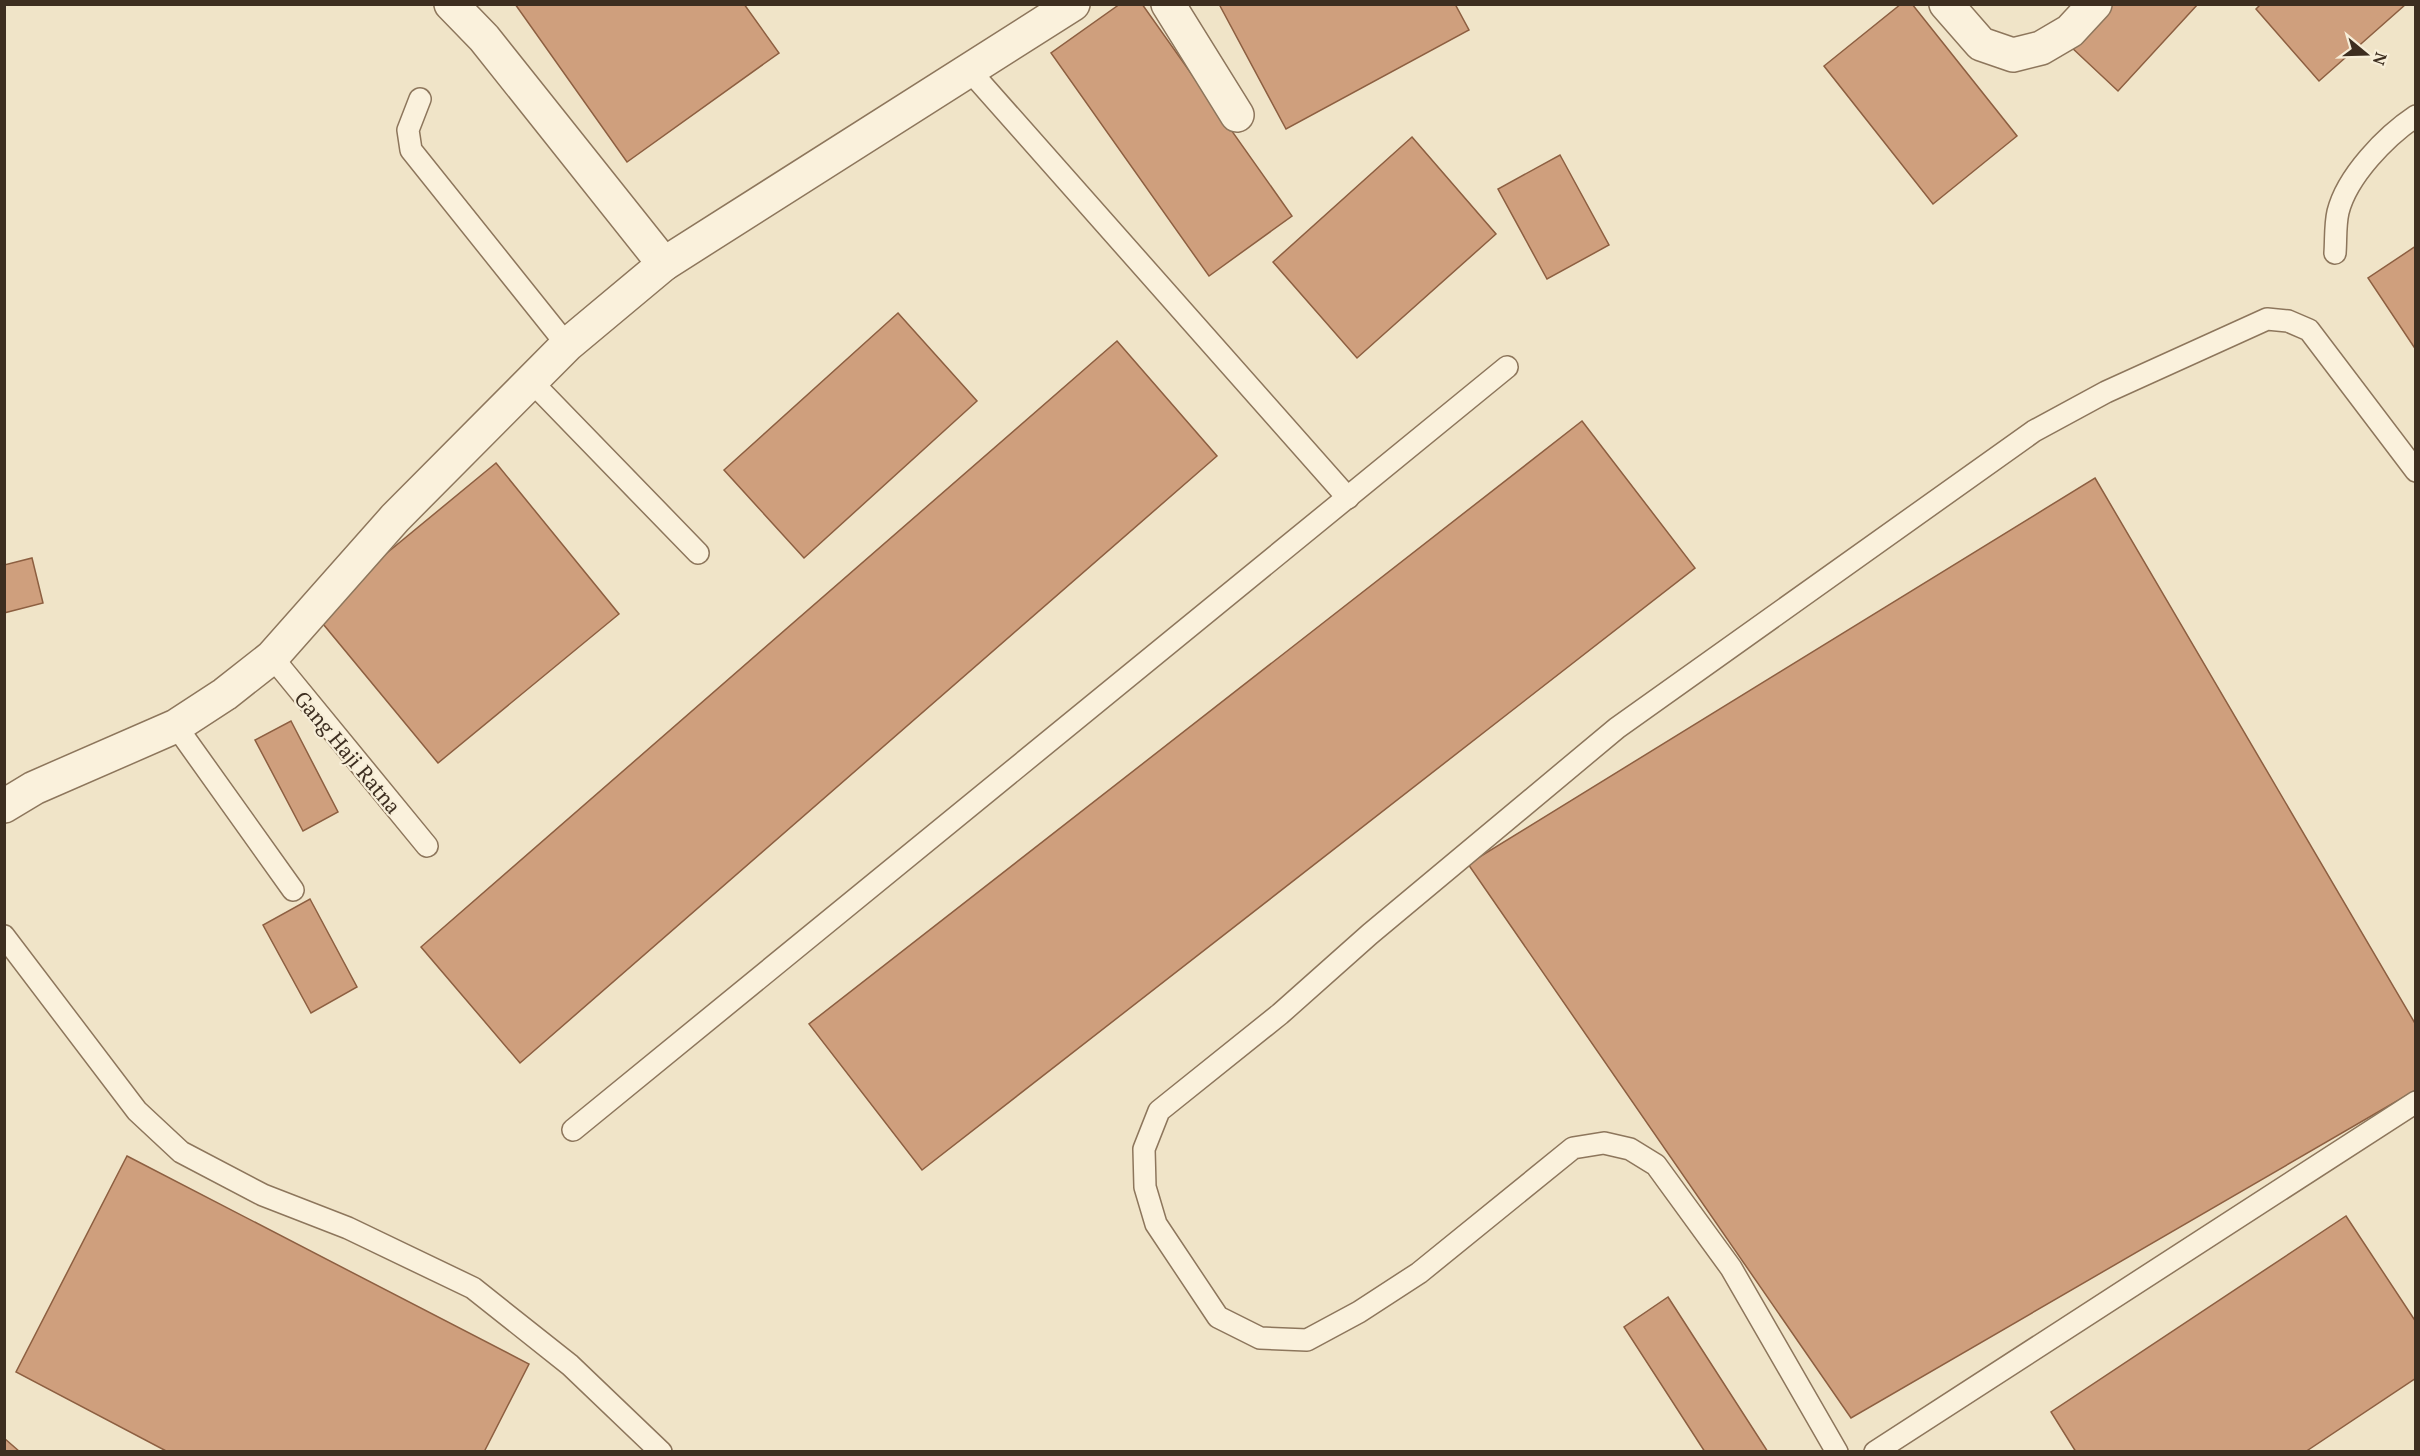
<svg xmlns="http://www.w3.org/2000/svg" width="2420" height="1456" viewBox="0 0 2420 1456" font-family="'PT Serif',serif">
<rect width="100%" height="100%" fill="#f0e4c8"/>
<!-- building -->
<g fill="#cf9f7d" stroke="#8d5f41" stroke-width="1.5">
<path d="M 515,4 L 744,4 L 779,53 L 627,162 Z"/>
<path d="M 1120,4 L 1142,4 L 1292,216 L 1209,276 L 1051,53 Z"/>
<path d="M 1219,4 L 1455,4 L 1469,30 L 1286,129 Z"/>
<path d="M 1901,4 L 1912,4 L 2017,136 L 1933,204 L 1824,66 Z"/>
<path d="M 2109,4 L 2198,4 L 2118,91 L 2070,46 Z"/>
<path d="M 2261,4 L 2406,4 L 2319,81 L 2256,9 Z"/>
<path d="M 1412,137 L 1496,234 L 1357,358 L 1273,262 Z"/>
<path d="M 1560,155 L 1609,245 L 1547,279 L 1498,189 Z"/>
<path d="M 2416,246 L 2416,350 L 2368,278 Z"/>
<path d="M 898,313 L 977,401 L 804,558 L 724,470 Z"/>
<path d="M 1117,341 L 1217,456 L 520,1063 L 421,947 Z"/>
<path d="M 1582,421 L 1695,568 L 922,1170 L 809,1024 Z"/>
<path d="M 496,463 L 619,614 L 438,763 L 314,613 Z"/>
<path d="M 2095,478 L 2416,1025 L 2416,1090 L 1851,1418 L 1468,864 Z"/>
<path d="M 32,558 L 43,603 L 4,613 L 4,565 Z"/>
<path d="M 291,721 L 338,812 L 303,831 L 255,740 Z"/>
<path d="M 310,899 L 357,987 L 311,1013 L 263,925 Z"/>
<path d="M 127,1156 L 529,1364 L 484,1452 L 168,1452 L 16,1372 Z"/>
<path d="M 2346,1216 L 2416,1322 L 2416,1378 L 2305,1452 L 2076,1452 L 2051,1412 Z"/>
<path d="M 1668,1297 L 1768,1452 L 1705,1452 L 1624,1327 Z"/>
<path d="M 4,1438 L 20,1452 L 4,1452 Z"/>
</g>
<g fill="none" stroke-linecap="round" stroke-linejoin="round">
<!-- service casing -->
<g stroke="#8d765c" stroke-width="24">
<g id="service">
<path d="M 970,71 L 1348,498"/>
<path d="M 420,99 L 408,130 L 411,150 L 567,345"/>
<path d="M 2335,253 C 2336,240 2335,225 2338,212 C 2347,176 2386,136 2416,116"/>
<path d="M 531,381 L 698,553"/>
<path d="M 272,657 L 427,846"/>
<path d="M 176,726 L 293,890"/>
<path d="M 4,936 L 137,1111 L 181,1152 L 263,1195 L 348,1228 L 473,1288 L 570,1365 L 661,1452"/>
<path d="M 573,1130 L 1507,367"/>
<path d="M 1837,1452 L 1731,1268 L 1656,1165 L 1630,1149 L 1604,1143 L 1573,1148 L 1419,1273 L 1359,1312 L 1307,1340 L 1260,1338 L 1218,1317 L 1156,1224 L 1145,1187 L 1144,1149 L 1159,1111 L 1280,1014 L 1370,934 L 1617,728 L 2034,431 L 2106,392 L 2267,319 L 2288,321 L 2309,330 L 2416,471"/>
<path d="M 1875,1452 L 2416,1102"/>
</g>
</g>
<!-- minor casing -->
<g stroke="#8d765c" stroke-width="36">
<g id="minor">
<path d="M 451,4 L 484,38 L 664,264"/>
<path d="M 1168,4 L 1237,115"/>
<path d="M 1946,4 L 1981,44 L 2013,55 L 2041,48 L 2070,31 L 2095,4"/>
</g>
</g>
<!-- tertiary casing -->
<g stroke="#8d765c" stroke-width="36">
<path id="tertiary" d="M 4,806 L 34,788 L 176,726 L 225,694 L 272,657 L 395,518 L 567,345 L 664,264 L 1073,4"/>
</g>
<!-- service -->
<use href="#service" stroke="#faf1dc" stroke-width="21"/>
<!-- minor -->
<use href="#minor" stroke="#faf1dc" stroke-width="33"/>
<!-- tertiary -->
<use href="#tertiary" stroke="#faf1dc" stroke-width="33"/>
</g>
<g text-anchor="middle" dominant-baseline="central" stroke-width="4.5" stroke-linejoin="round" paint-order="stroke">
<!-- street labels -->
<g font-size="21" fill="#3d2e20" stroke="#f7eed8">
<text transform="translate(348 752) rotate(50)">Gang Haji Ratna</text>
</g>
</g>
<!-- border -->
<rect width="2420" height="1456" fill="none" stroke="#3d2e20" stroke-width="12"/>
<!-- north arrow -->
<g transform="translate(2366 54) rotate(109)" stroke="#f7eed8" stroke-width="4.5" paint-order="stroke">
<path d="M0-4.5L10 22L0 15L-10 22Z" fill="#3d2e20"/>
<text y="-9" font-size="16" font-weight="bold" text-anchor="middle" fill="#3d2e20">N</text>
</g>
</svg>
